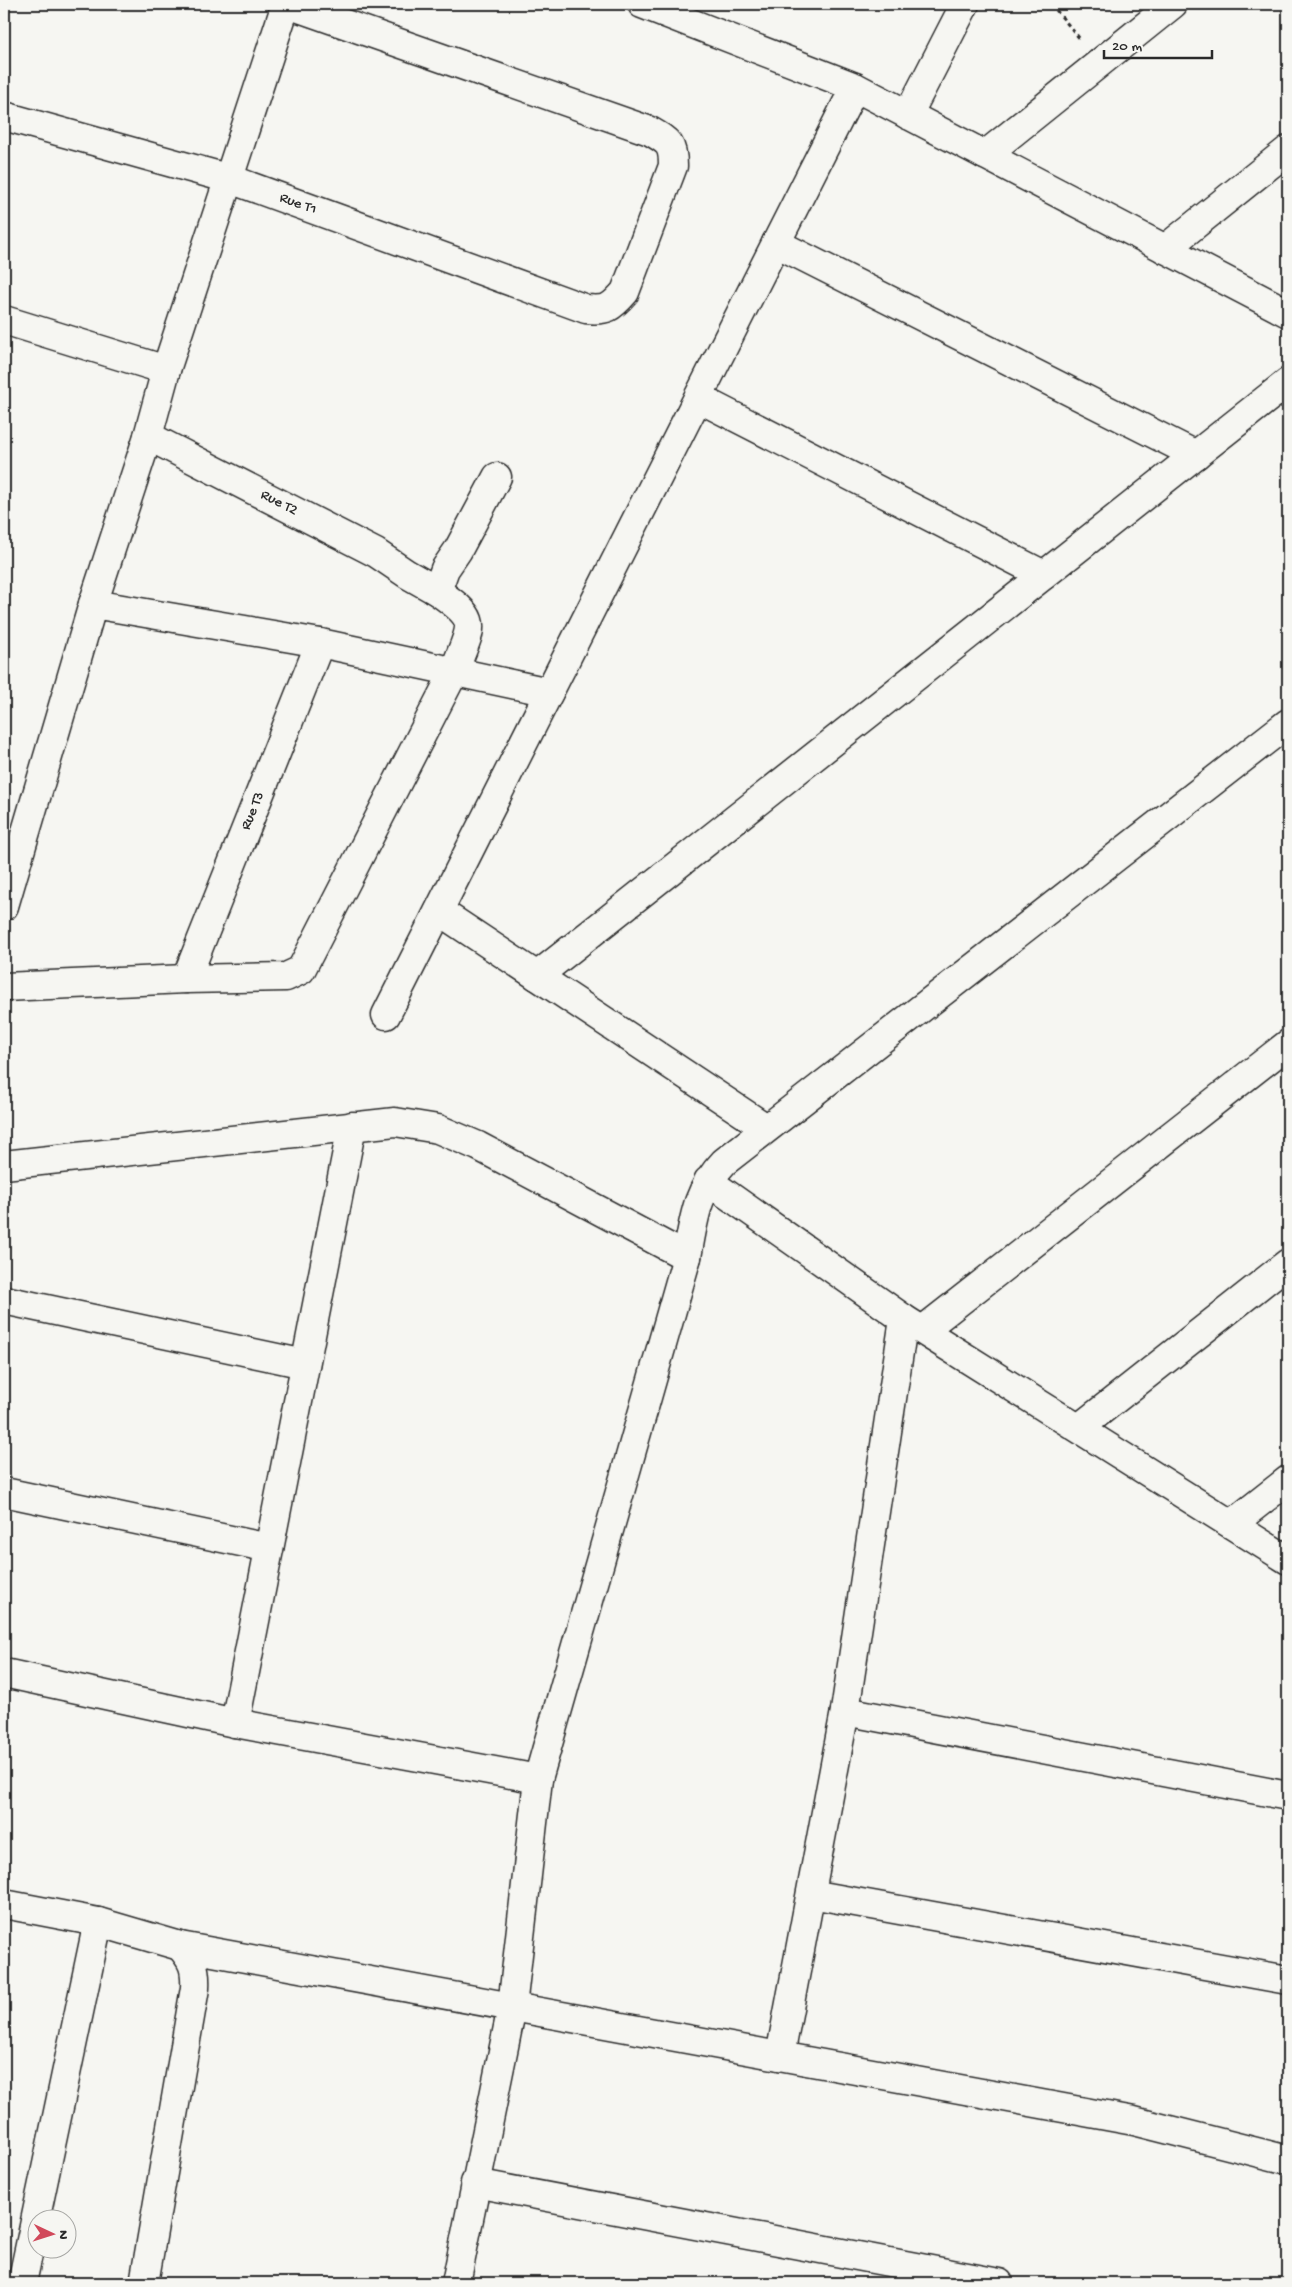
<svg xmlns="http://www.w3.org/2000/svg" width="1292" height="2287" viewBox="0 0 1292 2287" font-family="'Gochi Hand',sans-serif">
<rect width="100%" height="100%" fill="#f6f6f2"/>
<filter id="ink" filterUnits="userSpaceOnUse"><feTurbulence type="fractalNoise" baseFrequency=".02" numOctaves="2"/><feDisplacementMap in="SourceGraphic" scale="10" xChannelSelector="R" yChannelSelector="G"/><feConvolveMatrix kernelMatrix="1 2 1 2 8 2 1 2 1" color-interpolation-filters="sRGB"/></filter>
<g filter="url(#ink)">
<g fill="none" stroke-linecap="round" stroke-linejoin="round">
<!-- street casing -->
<g stroke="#2b2b2b" stroke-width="31">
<g id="street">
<path d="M 642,4 L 855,87 L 1288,313"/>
<path d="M 908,115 L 965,4"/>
<path d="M 4,116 L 230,179 L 586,309 C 607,311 611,308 625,292 L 673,166 C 673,144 669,142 650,131 L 288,4"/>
<path d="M 985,155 L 1173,4"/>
<path d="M 776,243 L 1196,455"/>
<path d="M 1165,249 L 1288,150"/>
<path d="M 4,320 L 166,370"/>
<path d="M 698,398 L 1044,575"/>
<path d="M 148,436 L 376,553 L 407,574 L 437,591 L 445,569 L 458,550 L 497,477"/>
<path d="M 93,604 L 320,643 L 549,692"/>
<path d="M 4,906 L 93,604 L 148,436 L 166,370 L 286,4"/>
<path d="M 439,911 L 766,1128"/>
<path d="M 537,976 L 1288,382"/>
<path d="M 186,979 L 320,643"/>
<path d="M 4,987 L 186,979 L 286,977 L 301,970 L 454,672 C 471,624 483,623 437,591"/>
<path d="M 386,1015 L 855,87"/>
<path d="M 4,1165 L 395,1122 L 438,1129 L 478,1146 L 687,1257"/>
<path d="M 708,1181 L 904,1319 L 1288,1560"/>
<path d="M 4,1300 L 305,1364"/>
<path d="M 923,1330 L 1288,1044"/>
<path d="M 1079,1428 L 1288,1263"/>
<path d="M 4,1492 L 269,1548"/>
<path d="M 1232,1524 L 1288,1480"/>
<path d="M 4,1673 L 235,1723 L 538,1779"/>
<path d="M 845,1711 L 1288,1796"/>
<path d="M 235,1723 L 352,1126"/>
<path d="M 811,1894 L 1288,1980"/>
<path d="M 4,1904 L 98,1922 L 180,1946 L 1134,2121 L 1288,2160"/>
<path d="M 780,2056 L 845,1711 L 904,1319"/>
<path d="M 475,2183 L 999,2283"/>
<path d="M 22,2283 L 98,1922"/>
<path d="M 144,2283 L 195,1988 C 196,1968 193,1961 180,1946"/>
<path d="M 456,2283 L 512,2007 L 538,1779 L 687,1257 C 694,1219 696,1191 724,1162 L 1288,723"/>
</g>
</g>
<!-- path -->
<path stroke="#2b2b2b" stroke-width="3" stroke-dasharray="4 4" stroke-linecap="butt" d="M 1051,4 L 1080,39"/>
<!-- street -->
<use href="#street" stroke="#f6f6f2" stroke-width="28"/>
</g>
</g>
<g text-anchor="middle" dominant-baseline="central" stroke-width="4" stroke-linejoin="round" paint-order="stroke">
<!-- street labels -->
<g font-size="15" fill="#2b2b2b" stroke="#f6f6f2">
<text transform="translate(298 204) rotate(20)">Rue T1</text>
<text transform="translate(279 503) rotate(27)">Rue T2</text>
<text transform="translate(253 811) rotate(-68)">Rue T3</text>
</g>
</g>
<!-- margin -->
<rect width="1292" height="2287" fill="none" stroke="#f6f6f2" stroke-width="20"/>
<rect x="10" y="10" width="1272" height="2267" fill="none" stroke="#2b2b2b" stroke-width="2" filter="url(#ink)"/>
<!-- north arrow -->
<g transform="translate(52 2234) rotate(94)"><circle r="24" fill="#f6f6f2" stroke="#a5a5a2"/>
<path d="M0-4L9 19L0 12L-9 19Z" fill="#d1495b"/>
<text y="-8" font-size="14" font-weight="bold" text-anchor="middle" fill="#2b2b2b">N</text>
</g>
<!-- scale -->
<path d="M1104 50v8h108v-8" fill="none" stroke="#2b2b2b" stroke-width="2.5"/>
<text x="1112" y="50" font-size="15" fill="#2b2b2b" stroke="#f6f6f2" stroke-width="4" paint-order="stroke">20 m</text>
</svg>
